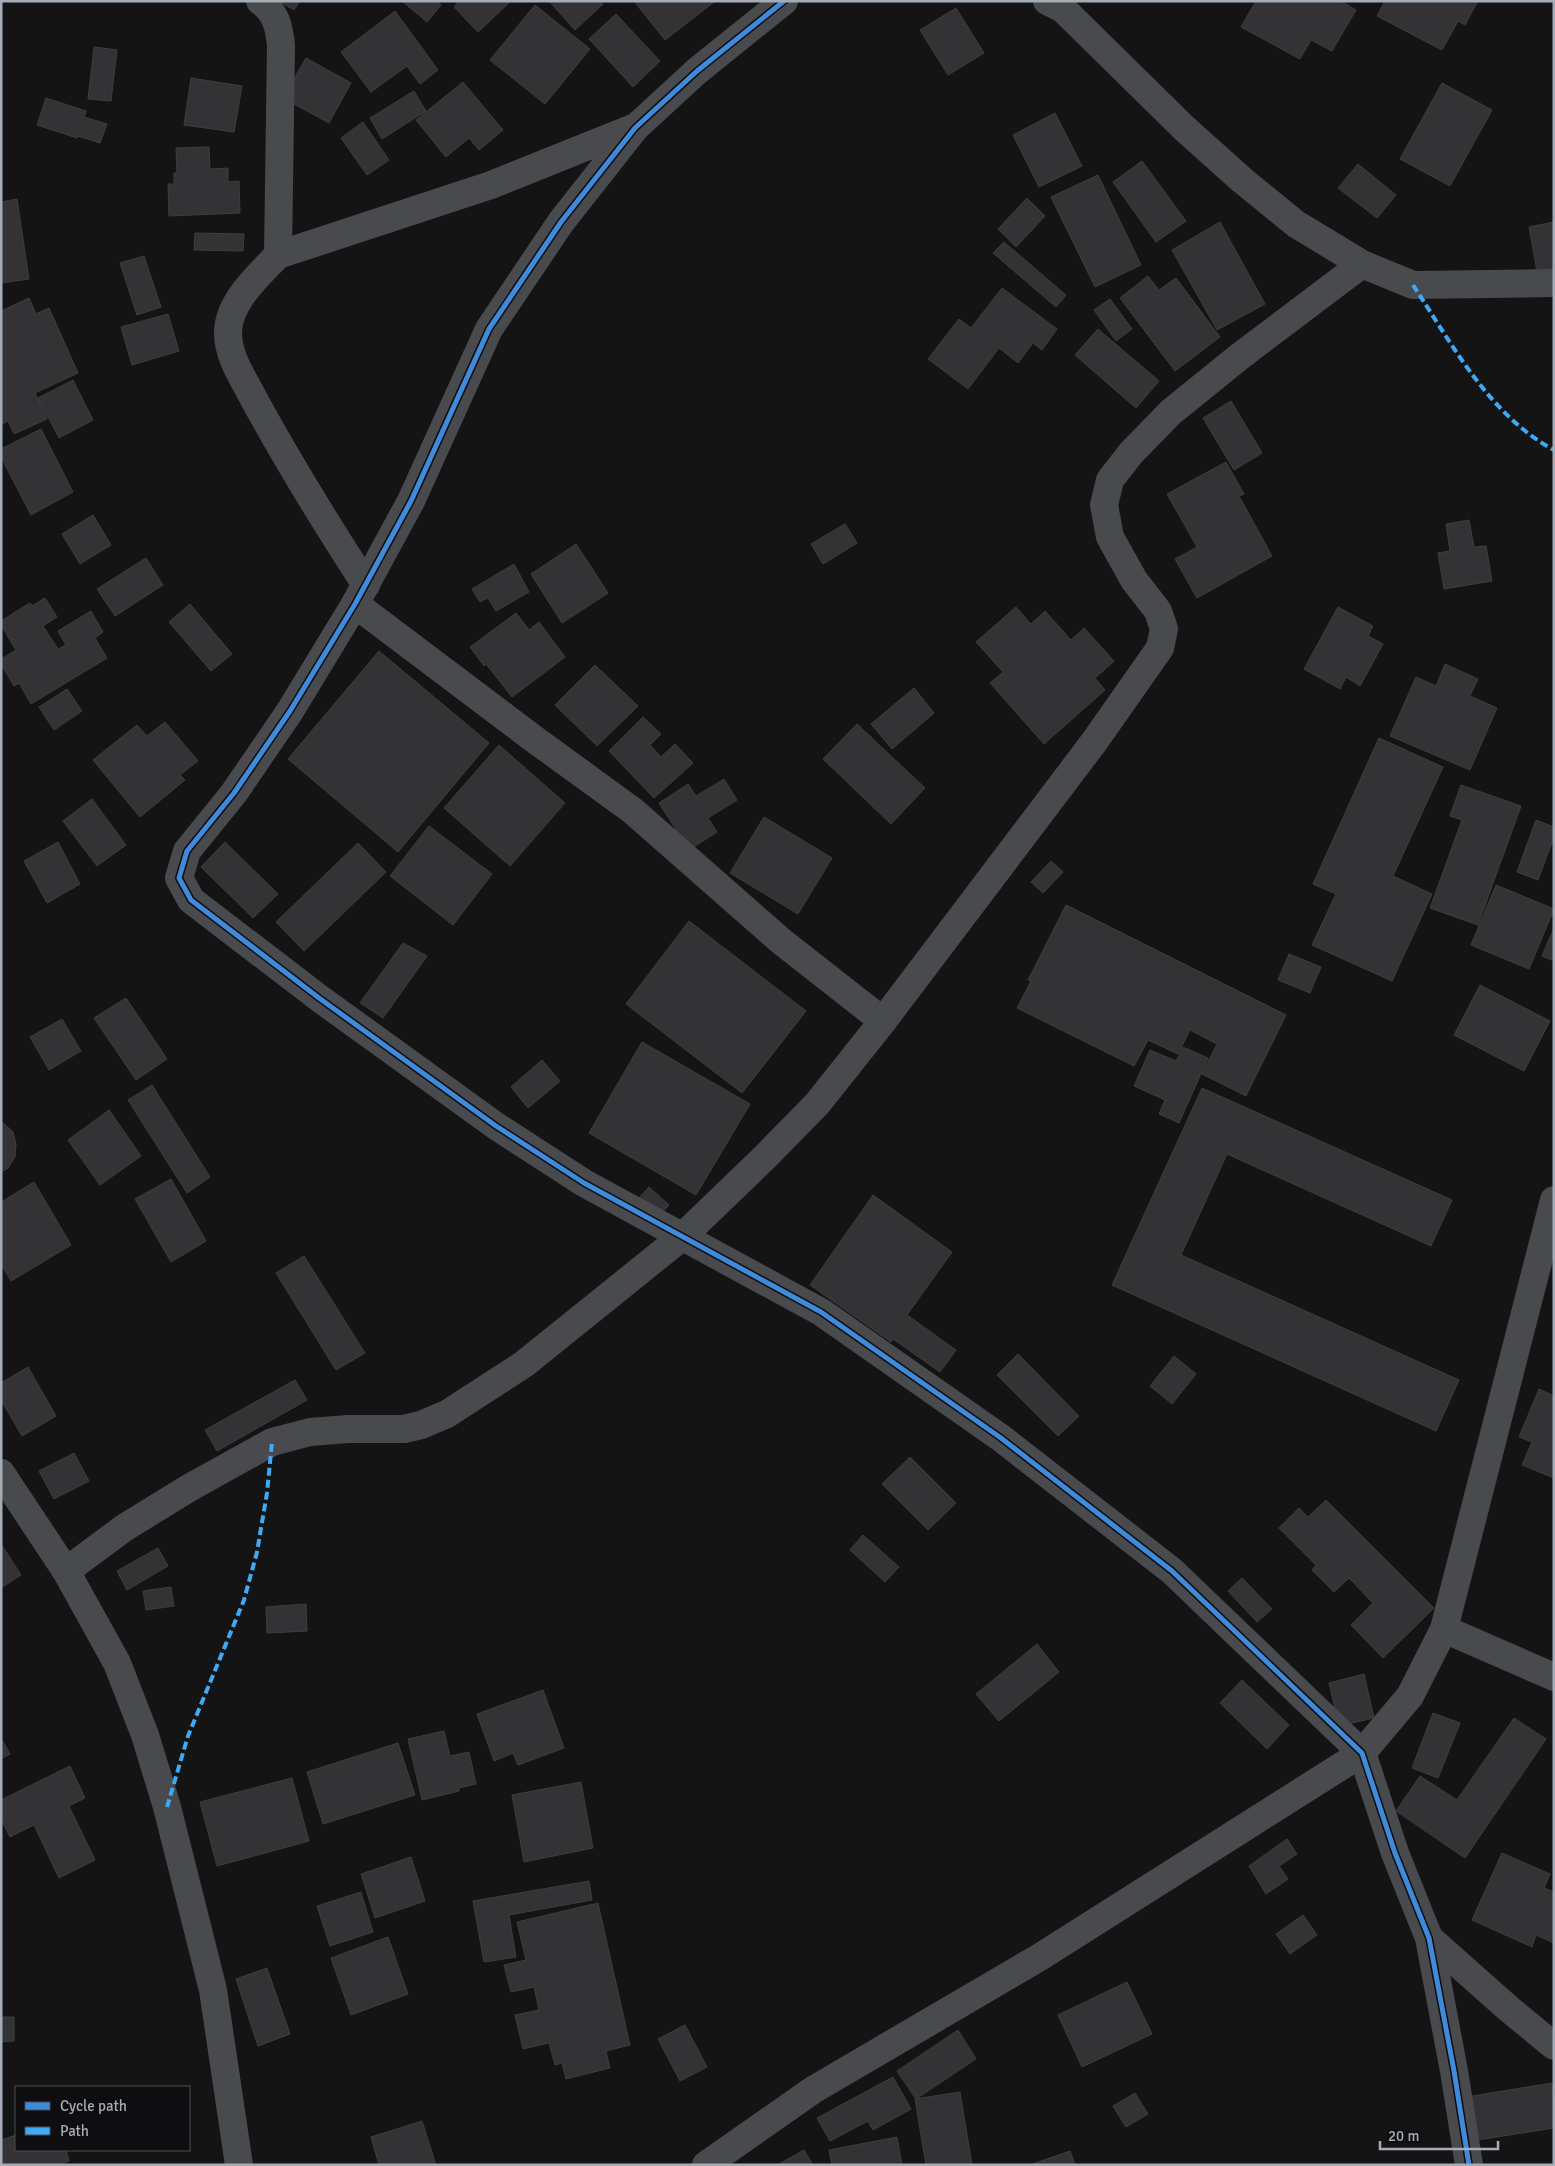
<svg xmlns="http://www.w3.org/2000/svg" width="1555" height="2166" viewBox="0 0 1555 2166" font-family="Signika,sans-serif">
<rect width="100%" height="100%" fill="#141414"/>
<!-- building -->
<g fill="#333335" stroke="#3c3e40">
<path d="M 279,1 L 300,1 L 294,10 Z"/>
<path d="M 402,1 L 437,1 L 441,5 L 427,22 Z"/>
<path d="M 459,1 L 511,1 L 478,32 L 454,7 Z"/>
<path d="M 549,1 L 600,1 L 603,4 L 575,30 Z"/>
<path d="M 634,1 L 713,1 L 714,2 L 665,40 Z"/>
<path d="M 1256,1 L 1341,1 L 1356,10 L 1332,51 L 1311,40 L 1300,59 L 1241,27 Z"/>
<path d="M 1385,1 L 1478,1 L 1465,25 L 1458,21 L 1442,50 L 1377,16 Z"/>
<path d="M 535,5 L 590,49 L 545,104 L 490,60 Z"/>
<path d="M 956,8 L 984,53 L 948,75 L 920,30 Z"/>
<path d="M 395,11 L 438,70 L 420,84 L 407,66 L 371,92 L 341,52 Z"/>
<path d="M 616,14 L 660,61 L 633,87 L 589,39 Z"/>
<path d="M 94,47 L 117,50 L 111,101 L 88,99 Z"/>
<path d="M 306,58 L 351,83 L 329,123 L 283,98 Z"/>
<path d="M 191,78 L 242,86 L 234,132 L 184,125 Z"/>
<path d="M 463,82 L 503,130 L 479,150 L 469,138 L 446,157 L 416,120 Z"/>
<path d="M 1442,83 L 1492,110 L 1450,186 L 1400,159 Z"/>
<path d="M 414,91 L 426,111 L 382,139 L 370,118 Z"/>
<path d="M 46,98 L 86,111 L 84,117 L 107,124 L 100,143 L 78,136 L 77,138 L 37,125 Z"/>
<path d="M 1055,113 L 1082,166 L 1039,187 L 1013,135 Z"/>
<path d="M 363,122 L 389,160 L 367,175 L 341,138 Z"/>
<path d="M 209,147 L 210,169 L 228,168 L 228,182 L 239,181 L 240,213 L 169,216 L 168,184 L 174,184 L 174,173 L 177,173 L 176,148 Z"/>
<path d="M 1142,161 L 1186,221 L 1156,242 L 1113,182 Z"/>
<path d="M 1358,164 L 1396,195 L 1377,218 L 1338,188 Z"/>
<path d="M 1098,175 L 1141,265 L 1095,287 L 1051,197 Z"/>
<path d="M 1027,198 L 1045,216 L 1016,247 L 998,229 Z"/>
<path d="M 17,199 L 29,279 L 1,283 L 1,202 Z"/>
<path d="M 1220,222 L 1265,304 L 1217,330 L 1172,250 Z"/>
<path d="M 1554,222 L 1554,274 L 1538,277 L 1529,227 Z"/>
<path d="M 195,233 L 244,234 L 243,251 L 194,250 Z"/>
<path d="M 1004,242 L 1066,295 L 1056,307 L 993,253 Z"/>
<path d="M 144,256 L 161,307 L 137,315 L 120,263 Z"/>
<path d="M 1148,276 L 1159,290 L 1176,278 L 1220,337 L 1175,371 L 1120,298 Z"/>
<path d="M 1002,288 L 1057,329 L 1042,350 L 1033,343 L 1018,363 L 999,348 L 968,389 L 928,359 L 959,319 L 971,328 Z"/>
<path d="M 29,298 L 36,314 L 49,308 L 78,373 L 35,393 L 47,419 L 14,434 L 8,421 L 2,424 L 1,421 L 1,311 Z"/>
<path d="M 1110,299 L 1132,329 L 1116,341 L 1094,310 Z"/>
<path d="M 168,314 L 179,351 L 132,365 L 121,327 Z"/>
<path d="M 1098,329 L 1159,381 L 1136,408 L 1075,355 Z"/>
<path d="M 73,380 L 93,420 L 59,438 L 38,398 Z"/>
<path d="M 1231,401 L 1262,453 L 1234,470 L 1203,418 Z"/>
<path d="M 41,429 L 73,492 L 31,515 L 1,457 L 1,449 Z"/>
<path d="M 1226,462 L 1244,494 L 1239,496 L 1272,556 L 1197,598 L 1175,559 L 1197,547 L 1167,494 Z"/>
<path d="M 93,515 L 111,545 L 80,564 L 62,534 Z"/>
<path d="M 1469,520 L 1474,547 L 1486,546 L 1492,581 L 1444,589 L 1438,553 L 1450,551 L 1446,524 Z"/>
<path d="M 845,524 L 857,543 L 823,564 L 811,544 Z"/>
<path d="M 576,544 L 608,593 L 562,623 L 531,574 Z"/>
<path d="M 146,558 L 163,585 L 115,616 L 97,589 Z"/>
<path d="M 514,564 L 529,592 L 496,611 L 488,598 L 480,602 L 472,589 Z"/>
<path d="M 45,598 L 57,617 L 43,626 L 58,649 L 66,645 L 58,631 L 91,611 L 103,632 L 95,638 L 107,658 L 31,704 L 19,683 L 14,686 L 1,664 L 1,659 L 16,650 L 1,625 L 1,621 L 30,603 L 32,606 Z"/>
<path d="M 190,604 L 232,654 L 211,671 L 169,622 Z"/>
<path d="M 1016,607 L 1031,624 L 1045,611 L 1071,640 L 1084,628 L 1114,661 L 1095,678 L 1105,690 L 1044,744 L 990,683 L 1003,672 L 976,642 Z"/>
<path d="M 1338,607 L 1373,626 L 1368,636 L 1383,644 L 1360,686 L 1346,677 L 1340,689 L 1304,669 Z"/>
<path d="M 516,613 L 529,630 L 539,622 L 565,657 L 512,697 L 486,664 L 484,666 L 470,647 Z"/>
<path d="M 379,651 L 489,743 L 398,852 L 288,759 Z"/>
<path d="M 1445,664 L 1478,679 L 1470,696 L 1497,708 L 1470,770 L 1390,736 L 1416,677 L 1436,686 Z"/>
<path d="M 595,665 L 638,706 L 597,746 L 555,705 Z"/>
<path d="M 914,688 L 934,713 L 892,749 L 871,724 Z"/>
<path d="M 67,689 L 82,711 L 54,730 L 39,707 Z"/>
<path d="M 643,717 L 661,734 L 650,745 L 661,757 L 675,744 L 693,763 L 654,798 L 609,751 Z"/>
<path d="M 165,722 L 198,761 L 180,775 L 185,780 L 140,817 L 93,760 L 137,725 L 147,736 Z"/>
<path d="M 857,724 L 925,788 L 891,824 L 823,759 Z"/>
<path d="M 1379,738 L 1443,767 L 1393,876 L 1432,894 L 1392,981 L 1312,945 L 1336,894 L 1313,884 Z"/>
<path d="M 499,745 L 565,803 L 510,866 L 444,808 Z"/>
<path d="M 724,779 L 737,800 L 708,818 L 717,832 L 689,850 L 659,803 L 688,784 L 696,796 Z"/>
<path d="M 1461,785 L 1521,806 L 1478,925 L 1430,908 L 1462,820 L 1450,816 Z"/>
<path d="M 92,799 L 126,845 L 97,866 L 63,821 Z"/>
<path d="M 764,817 L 832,858 L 798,914 L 730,873 Z"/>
<path d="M 1536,820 L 1554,827 L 1554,837 L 1538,880 L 1517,872 Z"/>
<path d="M 429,826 L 492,874 L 453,925 L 390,876 Z"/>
<path d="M 58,842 L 80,884 L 47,903 L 24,861 Z"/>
<path d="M 225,842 L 278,894 L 253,918 L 201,867 Z"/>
<path d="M 358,843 L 386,872 L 304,951 L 276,922 Z"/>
<path d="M 1051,861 L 1063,872 L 1043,893 L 1031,882 Z"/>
<path d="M 1496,885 L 1554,909 L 1529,969 L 1471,945 Z"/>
<path d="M 1066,905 L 1286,1015 L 1246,1096 L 1202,1074 L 1217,1044 L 1190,1030 L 1178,1054 L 1148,1040 L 1134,1066 L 1017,1008 L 1031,981 L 1028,980 Z"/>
<path d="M 689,921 L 806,1011 L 742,1093 L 626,1004 Z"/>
<path d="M 1554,928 L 1554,961 L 1542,956 Z"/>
<path d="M 403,943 L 427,956 L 383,1018 L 360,1003 Z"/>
<path d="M 1289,954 L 1321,967 L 1310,993 L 1278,980 Z"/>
<path d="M 1480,985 L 1550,1021 L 1524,1071 L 1454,1035 Z"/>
<path d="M 126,998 L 167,1059 L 136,1080 L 94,1018 Z"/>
<path d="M 62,1019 L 81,1051 L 49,1070 L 30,1037 Z"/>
<path d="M 642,1042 L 750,1104 L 696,1195 L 589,1133 Z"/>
<path d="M 1183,1047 L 1208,1058 L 1179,1123 L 1159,1114 L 1165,1100 L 1134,1086 L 1150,1050 L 1176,1061 Z"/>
<path d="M 542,1060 L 560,1081 L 528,1108 L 511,1087 Z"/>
<path d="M 152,1085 L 210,1177 L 187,1193 L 128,1100 Z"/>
<path d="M 1202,1088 L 1452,1200 L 1431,1246 L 1227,1154 L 1181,1255 L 1459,1380 L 1436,1431 L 1112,1285 Z"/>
<path d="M 109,1110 L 141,1156 L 100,1185 L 68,1140 Z"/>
<path d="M 1,1121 L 13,1132 L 16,1144 L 15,1157 L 8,1168 L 1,1172 Z"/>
<path d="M 171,1179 L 206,1241 L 171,1262 L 135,1199 Z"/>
<path d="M 34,1182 L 71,1245 L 11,1281 L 1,1264 L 1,1202 Z"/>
<path d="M 649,1187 L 669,1205 L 656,1219 L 637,1200 Z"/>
<path d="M 873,1195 L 952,1252 L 907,1315 L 956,1350 L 940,1372 L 893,1339 L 891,1342 L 810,1285 Z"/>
<path d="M 304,1256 L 365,1353 L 336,1370 L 276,1273 Z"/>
<path d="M 1018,1354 L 1079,1416 L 1058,1436 L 997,1375 Z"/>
<path d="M 1174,1356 L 1196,1374 L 1172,1404 L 1150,1386 Z"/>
<path d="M 28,1367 L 56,1416 L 22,1436 L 1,1400 L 1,1383 Z"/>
<path d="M 295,1380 L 307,1400 L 217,1451 L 205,1430 Z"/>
<path d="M 1539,1389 L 1554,1396 L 1554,1478 L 1522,1465 L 1532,1442 L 1519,1437 Z"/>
<path d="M 74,1453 L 89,1481 L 54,1499 L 39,1471 Z"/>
<path d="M 910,1457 L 956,1503 L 928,1530 L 882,1484 Z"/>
<path d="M 1326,1500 L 1434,1608 L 1383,1658 L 1351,1625 L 1373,1603 L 1349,1578 L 1334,1592 L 1312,1570 L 1316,1565 L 1279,1528 L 1299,1508 L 1308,1517 Z"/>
<path d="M 863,1535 L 899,1567 L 885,1582 L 850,1550 Z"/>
<path d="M 1,1544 L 21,1575 L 1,1588 Z"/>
<path d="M 158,1548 L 168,1566 L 127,1590 L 117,1571 Z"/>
<path d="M 1242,1578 L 1272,1609 L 1257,1622 L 1228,1591 Z"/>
<path d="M 171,1587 L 174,1606 L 146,1610 L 143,1591 Z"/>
<path d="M 306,1604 L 307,1631 L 267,1633 L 266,1607 Z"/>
<path d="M 1037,1644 L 1059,1672 L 999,1721 L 976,1694 Z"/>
<path d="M 1364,1674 L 1374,1718 L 1339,1726 L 1329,1683 Z"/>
<path d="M 1242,1680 L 1289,1725 L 1267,1749 L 1220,1703 Z"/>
<path d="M 543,1690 L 564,1748 L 518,1765 L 513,1753 L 494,1761 L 477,1714 Z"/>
<path d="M 1433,1713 L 1460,1723 L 1438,1778 L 1412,1768 Z"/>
<path d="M 1514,1718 L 1546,1739 L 1465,1858 L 1396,1811 L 1420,1776 L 1457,1800 Z"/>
<path d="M 444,1731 L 450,1756 L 469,1752 L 476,1784 L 459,1788 L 459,1791 L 422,1800 L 408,1739 Z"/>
<path d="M 1,1738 L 10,1754 L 1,1759 Z"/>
<path d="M 398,1743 L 415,1795 L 323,1824 L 307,1772 Z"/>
<path d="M 70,1766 L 85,1798 L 69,1806 L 95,1860 L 59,1878 L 34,1825 L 10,1837 L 1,1819 L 1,1800 Z"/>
<path d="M 292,1778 L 309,1841 L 217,1866 L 200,1802 Z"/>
<path d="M 581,1782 L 593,1848 L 524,1862 L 512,1795 Z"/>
<path d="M 1287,1839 L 1297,1854 L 1279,1866 L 1288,1879 L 1266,1894 L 1249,1866 Z"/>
<path d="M 1502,1853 L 1550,1874 L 1544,1888 L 1554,1892 L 1554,1943 L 1536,1935 L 1532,1947 L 1472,1920 Z"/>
<path d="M 411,1857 L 425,1901 L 375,1918 L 361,1874 Z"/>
<path d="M 589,1881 L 592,1900 L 509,1915 L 516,1957 L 484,1962 L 473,1901 Z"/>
<path d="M 361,1892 L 373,1932 L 330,1946 L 317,1906 Z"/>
<path d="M 598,1903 L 630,2045 L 606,2051 L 610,2068 L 566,2079 L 562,2063 L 555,2065 L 549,2043 L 523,2049 L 515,2015 L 539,2010 L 534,1987 L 511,1992 L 504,1965 L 526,1960 L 517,1922 Z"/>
<path d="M 1303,1915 L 1317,1935 L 1290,1954 L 1276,1934 Z"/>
<path d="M 388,1937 L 408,1994 L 351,2015 L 331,1958 Z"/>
<path d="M 267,1968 L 290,2034 L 258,2046 L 236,1979 Z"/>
<path d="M 1127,1982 L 1152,2034 L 1082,2067 L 1058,2015 Z"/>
<path d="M 1,2017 L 14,2017 L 14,2041 L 1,2042 Z"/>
<path d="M 685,2025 L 707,2067 L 680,2081 L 658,2039 Z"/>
<path d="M 958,2030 L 976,2059 L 916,2099 L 897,2071 Z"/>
<path d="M 893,2077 L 911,2109 L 873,2130 L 868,2121 L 830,2141 L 817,2118 Z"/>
<path d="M 1552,2083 L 1554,2128 L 1478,2140 L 1472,2096 Z"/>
<path d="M 960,2092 L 972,2165 L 926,2165 L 915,2099 Z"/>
<path d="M 1135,2093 L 1148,2114 L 1126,2127 L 1113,2106 Z"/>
<path d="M 422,2121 L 436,2165 L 379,2165 L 371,2137 Z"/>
<path d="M 16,2135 L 16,2150 L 66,2150 L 69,2161 L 58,2165 L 1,2165 L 1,2140 Z"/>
<path d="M 897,2137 L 902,2165 L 832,2165 L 829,2150 Z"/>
<path d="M 804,2150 L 813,2165 L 780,2165 L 779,2164 Z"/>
<path d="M 1070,2151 L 1075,2165 L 1030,2165 Z"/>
</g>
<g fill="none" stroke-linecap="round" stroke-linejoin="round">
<!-- minor -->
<g stroke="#484a4d" stroke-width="28">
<path d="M 260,1 C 276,12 279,27 281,45 L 278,255"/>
<path d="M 784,1 L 697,71 L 635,128 L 561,222 L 489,329 L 411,501 L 355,604 L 290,711 L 234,793 L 187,851 L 179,878 L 191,900 L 319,998 L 496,1126 L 584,1183 L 821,1312 L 1001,1438 L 1172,1571 L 1362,1753 L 1395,1853 L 1429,1938 L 1454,2071 L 1469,2165"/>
<path d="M 1047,1 L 1063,9 L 1184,128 L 1242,180 L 1296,224 L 1362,264 L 1413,285 L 1554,283"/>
<path d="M 366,585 C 327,525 290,465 256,403 C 245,381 228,358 228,333 C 228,302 258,276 278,255 L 491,185 L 633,128"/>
<path d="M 355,604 L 534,739 L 633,811 L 781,941 L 883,1021"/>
<path d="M 1,1473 L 66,1571 L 117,1663 L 145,1735 L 167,1807 L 213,1990 L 239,2165"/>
<path d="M 66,1571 L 124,1528 L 189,1488 L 272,1442 L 310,1432 L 348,1429 L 404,1429 L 421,1425 L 447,1414 L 524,1364 L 683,1236 L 765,1157 L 817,1104 L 883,1021 L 1094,742 L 1160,648 L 1164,629 L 1158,611 L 1134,580 L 1110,537 L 1104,505 L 1110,480 L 1131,453 L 1171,412 L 1239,357 L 1362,264"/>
<path d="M 1444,1629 L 1554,1677"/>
<path d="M 1429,1938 L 1509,2009 L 1554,2046"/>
<path d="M 706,2165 L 813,2090 L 1040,1957 L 1362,1753 L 1410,1696 L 1444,1629 L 1554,1200"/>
</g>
<!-- quiet -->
<g stroke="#3fa9f5" stroke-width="4" stroke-dasharray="8 4" stroke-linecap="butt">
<path d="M 1413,285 C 1452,344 1489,415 1554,450"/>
<path d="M 167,1807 L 188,1736 L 244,1600 L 257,1552 L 267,1493 L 272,1442"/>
</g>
<!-- cycleway casing -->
<g stroke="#0e0e10" stroke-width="8">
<path id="cycleway" d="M 784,1 L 697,71 L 635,128 L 561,222 L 489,329 L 411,501 L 355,604 L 290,711 L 234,793 L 187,851 L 179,878 L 191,900 L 319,998 L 496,1126 L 584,1183 L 821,1312 L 1001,1438 L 1172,1571 L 1362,1753 L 1395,1853 L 1429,1938 L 1454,2071 L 1469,2165"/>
</g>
<!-- cycleway -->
<use href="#cycleway" stroke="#408adc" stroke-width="5"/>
</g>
<!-- border -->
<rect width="1555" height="2166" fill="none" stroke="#a4acb6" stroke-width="5"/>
<!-- legend -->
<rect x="15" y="2086" width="175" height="65" fill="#0e0e10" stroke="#4a4d52"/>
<rect x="25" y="2102" width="25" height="8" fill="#408adc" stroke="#4a4d52"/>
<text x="60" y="2111" font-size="15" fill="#a4acb6">Cycle path</text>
<rect x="25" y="2127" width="25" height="8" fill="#3fa9f5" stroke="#4a4d52"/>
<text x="60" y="2136" font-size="15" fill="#a4acb6">Path</text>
<!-- scale -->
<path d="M1380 2141v8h118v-8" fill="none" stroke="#a4acb6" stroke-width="2.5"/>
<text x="1388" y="2141" font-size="15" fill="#a4acb6" stroke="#0e0e10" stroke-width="4" paint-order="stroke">20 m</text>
</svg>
